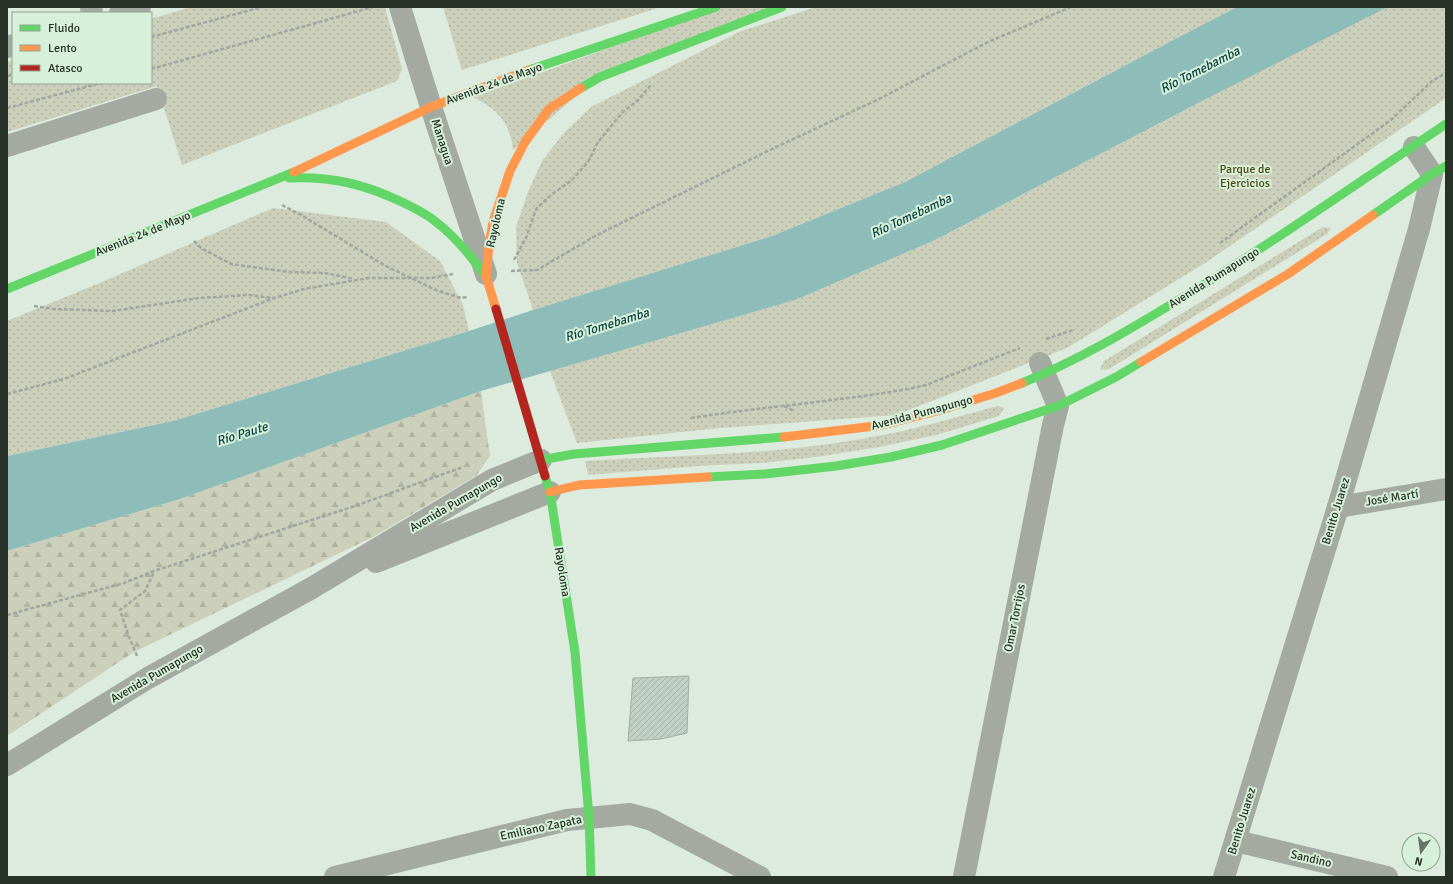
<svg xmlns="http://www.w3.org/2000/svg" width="1453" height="884" viewBox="0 0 1453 884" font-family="Signika,sans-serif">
<defs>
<pattern id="grass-dots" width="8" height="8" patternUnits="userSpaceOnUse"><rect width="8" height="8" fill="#ccd0bb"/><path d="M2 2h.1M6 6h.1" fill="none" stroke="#afb3a1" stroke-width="1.8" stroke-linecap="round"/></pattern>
<pattern id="forest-firs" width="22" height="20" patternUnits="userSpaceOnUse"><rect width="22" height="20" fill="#ccd0bb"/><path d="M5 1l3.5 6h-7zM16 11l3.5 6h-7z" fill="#afb3a1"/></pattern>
<pattern id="building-hatch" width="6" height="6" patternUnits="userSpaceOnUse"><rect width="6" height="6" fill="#c0d0c7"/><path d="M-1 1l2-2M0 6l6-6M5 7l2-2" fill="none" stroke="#a5b3ab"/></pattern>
</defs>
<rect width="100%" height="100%" fill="#ddeade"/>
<!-- grass -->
<g fill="url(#grass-dots)">
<path d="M 191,7 L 385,7 L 402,69 L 397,81 L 182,165 L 157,86 L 7,132 L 7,62 L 13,60 L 13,83 L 151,83 L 151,19 Z"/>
<path d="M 443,7 L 661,7 L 462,70 Z"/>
<path d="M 723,7 L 776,7 L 603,73 L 513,150 C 510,122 498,110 473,97 Z"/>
<path d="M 817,7 L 1237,7 L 1177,38 L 905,182 L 772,236 L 533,310 L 517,263 L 516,227 L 528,192 L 542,161 L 564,133 L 591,107 L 741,31 Z"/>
<path d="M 1388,7 L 1446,7 L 1446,98 L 1205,263 L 1067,348 L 896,415 L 720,428 L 577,443 L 550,371 L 795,300 L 933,241 L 1208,98 Z"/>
<path d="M 273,208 L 386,222 L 440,261 L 463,305 L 469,331 L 173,421 L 7,456 L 7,321 L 102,282 Z"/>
<path d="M 1323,227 L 1331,228 L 1327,234 L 1109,369 L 1100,370 L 1104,361 Z"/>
<path d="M 997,406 L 1004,408 L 999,416 L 936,435 L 879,447 L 816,457 L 761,463 L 698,466 L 588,475 L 585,461 C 682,455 781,455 877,436 C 917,429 957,417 997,406 Z"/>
</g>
<!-- forest -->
<path fill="url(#forest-firs)" d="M 481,391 L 490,456 L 476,476 L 373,537 L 134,652 L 7,736 L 7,551 L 177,500 Z"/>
<!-- water -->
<path fill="#8ebcb8" d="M 1237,7 L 1388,7 L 1208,98 L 933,241 L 795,300 L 481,391 L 177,500 L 7,551 L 7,456 L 173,421 L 469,331 L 533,310 L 772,236 L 905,182 L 1177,38 Z"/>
<!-- building -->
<path fill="url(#building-hatch)" stroke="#a2aea6" d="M 689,676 L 687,733 L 661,739 L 628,741 L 633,678 Z"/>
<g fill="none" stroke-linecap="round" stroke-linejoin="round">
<!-- path -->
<g stroke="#a1a7a0" stroke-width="2.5" stroke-dasharray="4 2" stroke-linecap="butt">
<path d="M 151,37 L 262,7"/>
<path d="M 151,69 L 373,7"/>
<path d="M 7,76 L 13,75"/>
<path d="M 7,108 L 101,83"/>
<path d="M 282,205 L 301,215 L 384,265 L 438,291 L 461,298 L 467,297"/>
<path d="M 194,241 L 201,248 L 231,264 L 289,272 L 325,273 L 354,279"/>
<path d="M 1220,243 L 1391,120 L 1432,81 L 1446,73"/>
<path d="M 514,260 L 526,238 L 536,209 L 552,194 L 571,181 L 588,162 L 598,142 L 611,126 L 622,113 L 638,100 L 651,85"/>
<path d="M 511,271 L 537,270 L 597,235 L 772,149 L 879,99 L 988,42 L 1071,7"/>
<path d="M 34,306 L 54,309 L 113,311 L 199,298 L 248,295 L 274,298"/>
<path d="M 1046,339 L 1073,330"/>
<path d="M 7,394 L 64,379 L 274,298 L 304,289 L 369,278 L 431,278 L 453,274"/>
<path d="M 784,406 L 794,411"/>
<path d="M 691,418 C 748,409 806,404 863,396 C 884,393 905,390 926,385 L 1020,348"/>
<path d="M 7,615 L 124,583 L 154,571 L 355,506 L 463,467"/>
<path d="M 137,656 L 128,634 L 120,610 L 145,591 L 154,572"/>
</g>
<!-- street -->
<g stroke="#a4a9a2" stroke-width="22">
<path d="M 91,7 L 92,13"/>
<path d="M 400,7 L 431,107 L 486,274"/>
<path d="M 120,13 L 140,7"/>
<path d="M 7,47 L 13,45"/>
<path d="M 7,146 L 156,99"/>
<path d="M 1338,507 L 1446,489"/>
<path d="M 376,562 L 550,492"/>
<path d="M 7,765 L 148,678 L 310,589 L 492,480 L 541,460"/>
<path d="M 1236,841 L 1387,877"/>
<path d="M 335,877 L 567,820 L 630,814 L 652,820 L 760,877"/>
<path d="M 964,877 L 1053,425 L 1058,406 L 1040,363"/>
<path d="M 1224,877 L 1338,507 L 1419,229 L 1432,174 L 1414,147"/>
</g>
<!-- fast -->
<g stroke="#63d668" stroke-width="9">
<path d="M 529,70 L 716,7"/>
<path d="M 581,88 L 600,77 L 782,7"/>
<path d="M 289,178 C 331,176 364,184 402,202 C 414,208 426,213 436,222 C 456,237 471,257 486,276"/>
<path d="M 1373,215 L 1432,174 L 1446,166"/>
<path d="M 7,289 L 294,172"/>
<path d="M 1022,383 C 1077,361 1129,330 1180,299 C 1271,244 1358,183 1446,124"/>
<path d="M 541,460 L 574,454 L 784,437"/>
<path d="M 545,476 L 550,492 L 575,652 L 589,817 L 591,877"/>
<path d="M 708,477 L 765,474 L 836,466 L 891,457 L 942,445 L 1058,406 L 1116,377 L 1141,362"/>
</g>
<!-- slow -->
<g stroke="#ff974d" stroke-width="9">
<path d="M 294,172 L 431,107 L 529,70"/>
<path d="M 496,309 L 486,276 L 489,245 L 493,222 L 510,171 L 525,142 L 549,109 L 581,88"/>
<path d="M 1141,362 L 1288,274 L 1373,215"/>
<path d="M 784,437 L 883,425 L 941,410 L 996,393 L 1022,383"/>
<path d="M 550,492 L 579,485 L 708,477"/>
</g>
<!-- jam -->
<path stroke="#b3261e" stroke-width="9" d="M 496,309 L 545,476"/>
</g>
<g text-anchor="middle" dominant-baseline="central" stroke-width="4" stroke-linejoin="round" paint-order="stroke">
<!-- street labels -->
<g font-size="12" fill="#283229" stroke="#d7f0d9">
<text transform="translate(494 84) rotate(-20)">Avenida 24 de Mayo</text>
<text transform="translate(442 142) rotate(72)">Managua</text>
<text transform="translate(496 223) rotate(-77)">Rayoloma</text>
<text transform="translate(143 234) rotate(-22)">Avenida 24 de Mayo</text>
<text transform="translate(1214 278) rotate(-32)">Avenida Pumapungo</text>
<text transform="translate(922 413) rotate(-15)">Avenida Pumapungo</text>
<text transform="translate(1392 498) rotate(-9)">José Martí</text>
<text transform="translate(456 503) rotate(-30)">Avenida Pumapungo</text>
<text transform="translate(1336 511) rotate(-73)">Benito Juarez</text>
<text transform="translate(562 572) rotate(81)">Rayoloma</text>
<text transform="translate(1015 618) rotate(-79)">Omar Torrijos</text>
<text transform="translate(157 674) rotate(-30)">Avenida Pumapungo</text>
<text transform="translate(1242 821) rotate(-73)">Benito Juarez</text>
<text transform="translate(541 828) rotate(-12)">Emiliano Zapata</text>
<text transform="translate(1311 859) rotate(13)">Sandino</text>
</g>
<!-- park labels -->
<g font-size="12" fill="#504911" stroke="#d7f0d9">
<text x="1245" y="169">Parque de<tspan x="1245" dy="14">Ejercicios</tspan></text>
</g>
<!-- water labels -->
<g font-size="13" font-style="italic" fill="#0b4443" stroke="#d7f0d9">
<text transform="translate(1200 70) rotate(-27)">Río Tomebamba</text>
<text transform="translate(911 216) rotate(-25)">Río Tomebamba</text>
<text transform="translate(607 325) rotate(-17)">Río Tomebamba</text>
<text transform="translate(242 434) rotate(-17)">Río Paute</text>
</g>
</g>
<!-- border -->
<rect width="1453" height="884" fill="none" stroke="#283229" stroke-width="16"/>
<!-- legend -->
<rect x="12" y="12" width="140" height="72" fill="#d7f0d9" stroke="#91a493"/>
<rect x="20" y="25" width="20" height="6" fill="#63d668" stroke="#91a493"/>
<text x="48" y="32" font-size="12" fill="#283229">Fluido</text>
<rect x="20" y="45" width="20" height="6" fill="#ff974d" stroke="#91a493"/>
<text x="48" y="52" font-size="12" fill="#283229">Lento</text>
<rect x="20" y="65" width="20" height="6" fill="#b3261e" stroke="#91a493"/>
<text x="48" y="72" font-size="12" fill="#283229">Atasco</text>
<!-- north arrow -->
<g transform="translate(1421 852) rotate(194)"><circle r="19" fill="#d7f0d9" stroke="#91a493"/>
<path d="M0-3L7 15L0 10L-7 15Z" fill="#677268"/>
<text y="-6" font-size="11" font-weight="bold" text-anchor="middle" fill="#283229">N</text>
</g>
</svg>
